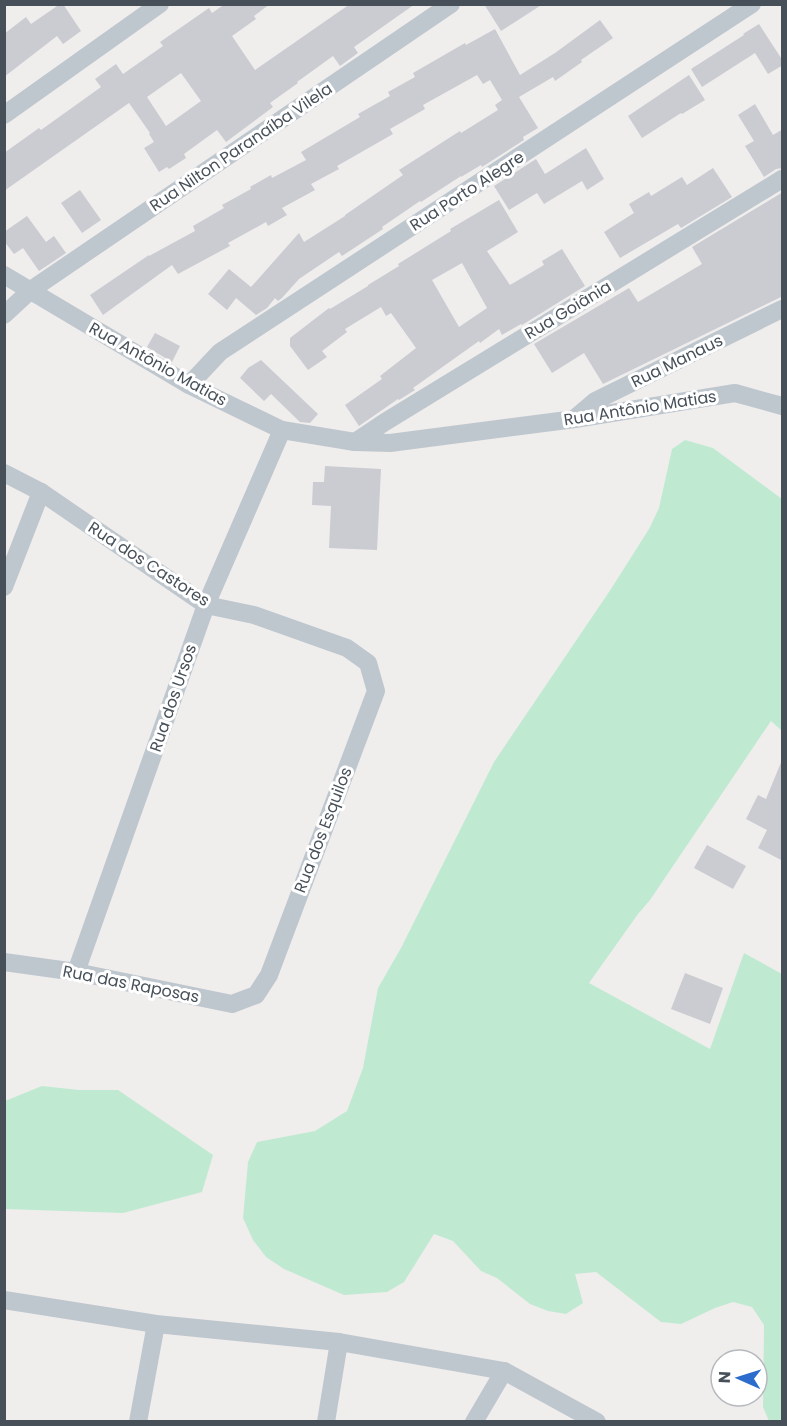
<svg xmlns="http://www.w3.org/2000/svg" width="787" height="1426" viewBox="0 0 787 1426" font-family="Poppins,sans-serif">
<rect width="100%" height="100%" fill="#f0eded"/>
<!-- green -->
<g fill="#bfead1">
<path d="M 685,440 L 713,448 L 782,499 L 782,731 L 771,721 L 650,900 L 638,914 L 589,983 L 710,1049 L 744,953 L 782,974 L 782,1421 L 769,1421 L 763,1407 L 764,1325 L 752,1307 L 733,1302 L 715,1308 L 681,1324 L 661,1322 L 596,1272 L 575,1274 L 583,1303 L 566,1314 L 548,1311 L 530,1304 L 497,1278 L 481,1271 L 453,1241 L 434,1234 L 404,1282 L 387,1292 L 344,1295 L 284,1269 L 266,1257 L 253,1240 L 243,1218 L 248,1162 L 257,1142 L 315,1131 L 347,1111 L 363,1068 L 378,988 L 401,948 L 494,762 L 611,589 L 649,529 L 659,508 L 672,449 Z"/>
<path d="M 42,1086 L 79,1090 L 118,1090 L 213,1155 L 202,1192 L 123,1213 L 5,1209 L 5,1101 Z"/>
</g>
<!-- building -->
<g fill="#caccd2" fill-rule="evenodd">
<path d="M 60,4 L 63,4 L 81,31 L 63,44 L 57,36 L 4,77 L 4,34 L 26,17 L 31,24 Z"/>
<path d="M 225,4 L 270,4 L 254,16 L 256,19 L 232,36 L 255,70 L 350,4 L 415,4 L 354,47 L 358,53 L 340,66 L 333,56 L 297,82 L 298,83 L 270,103 L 273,107 L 226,142 L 217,130 L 184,154 L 186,158 L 169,169 L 167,167 L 159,172 L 144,148 L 154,142 L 149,134 L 150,133 L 129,103 L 4,191 L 4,153 L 39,128 L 41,130 L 101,87 L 95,79 L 116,64 L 123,74 L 163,46 L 160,42 L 209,8 L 212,13 ZM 181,73 L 201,101 L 166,126 L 147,97 Z"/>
<path d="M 484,4 L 543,4 L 501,31 Z"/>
<path d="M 600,20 L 613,38 L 581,60 L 582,62 L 555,81 L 553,77 L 519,97 L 538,128 L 523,137 L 524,140 L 482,167 L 481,165 L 461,177 L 461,176 L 421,202 L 420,201 L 382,227 L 383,229 L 342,256 L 339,252 L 299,279 L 282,298 L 278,301 L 275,298 L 267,308 L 256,315 L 236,298 L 227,310 L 208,294 L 229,269 L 251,287 L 299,233 L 304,242 L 345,216 L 345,215 L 403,175 L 399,170 L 460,131 L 461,133 L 498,110 L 495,105 L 502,100 L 490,80 L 483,84 L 477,75 L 423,105 L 425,109 L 390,129 L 393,134 L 337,166 L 339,169 L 311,184 L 315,190 L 282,208 L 287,215 L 268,226 L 266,222 L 228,243 L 230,246 L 178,274 L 172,265 L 103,315 L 90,295 L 149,255 L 149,256 L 195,231 L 193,226 L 224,208 L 222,205 L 251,189 L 250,187 L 271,175 L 272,178 L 306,160 L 301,152 L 360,117 L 358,114 L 390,96 L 388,92 L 415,77 L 413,73 L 465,43 L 466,45 L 495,29 L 520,75 L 555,53 Z"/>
<path d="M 759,24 L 783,61 L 783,65 L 768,74 L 755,53 L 702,87 L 691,69 L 744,35 L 743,34 Z"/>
<path d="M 689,75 L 705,100 L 682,114 L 681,113 L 642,138 L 628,116 Z"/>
<path d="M 755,104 L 773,135 L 783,129 L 783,168 L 776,169 L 764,177 L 745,146 L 754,141 L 738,115 Z"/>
<path d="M 586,148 L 604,179 L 587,190 L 582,181 L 544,204 L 537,193 L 509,210 L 494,186 L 536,159 L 545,174 Z"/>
<path d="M 713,168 L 732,197 L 681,228 L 678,224 L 620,258 L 604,232 L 634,213 L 629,204 L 649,192 L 651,196 L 682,177 L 687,185 Z"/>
<path d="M 80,190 L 101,220 L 82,233 L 61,203 Z"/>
<path d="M 783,192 L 783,296 L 603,384 L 584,353 L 552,373 L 534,344 L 629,288 L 638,302 L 702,264 L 692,247 Z"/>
<path d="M 499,200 L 518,232 L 487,251 L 510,285 L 544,265 L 542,261 L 562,249 L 585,286 L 522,325 L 521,324 L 502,335 L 499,329 L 480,343 L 479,341 L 413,388 L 415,390 L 399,400 L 398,399 L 359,426 L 345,405 L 382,379 L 380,376 L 416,348 L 391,313 L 386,316 L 381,307 L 345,329 L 347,332 L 322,351 L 327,357 L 308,370 L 290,346 L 290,338 L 329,308 L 330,309 L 368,286 L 368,285 L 399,266 L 398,264 L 451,231 L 450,229 ZM 462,263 L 487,308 L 459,327 L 432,280 Z"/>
<path d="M 27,216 L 46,242 L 54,236 L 66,253 L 39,271 L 23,248 L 14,254 L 4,241 L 4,232 Z"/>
<path d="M 155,333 L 180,346 L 172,362 L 147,347 Z"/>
<path d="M 261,360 L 318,414 L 310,423 L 300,422 L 271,394 L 264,401 L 240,378 L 248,368 Z"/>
<path d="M 325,466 L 381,469 L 377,550 L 329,548 L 331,506 L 312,505 L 313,482 L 324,482 Z"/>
<path d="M 782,760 L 783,760 L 783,861 L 758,848 L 767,830 L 746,819 L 758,795 L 766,799 Z"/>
<path d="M 707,845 L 746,866 L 733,889 L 694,868 Z"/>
<path d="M 685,973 L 723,988 L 710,1024 L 671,1009 Z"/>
</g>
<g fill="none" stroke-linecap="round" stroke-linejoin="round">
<!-- street -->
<g stroke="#bfc7ce" stroke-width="18">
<path d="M 4,115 L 160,4"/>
<path d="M 4,275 L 189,385 L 282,430 L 355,442 L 390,443 L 575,419 L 735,393 L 782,406"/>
<path d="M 4,315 L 31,290 L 451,4"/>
<path d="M 189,385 L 220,352 L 752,4"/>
<path d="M 575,418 L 595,401 L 782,309"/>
<path d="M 355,442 L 385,422 L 782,179"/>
<path d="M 4,473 L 41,492 L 206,605 L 254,615 L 347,648 L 368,663 L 376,691 L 269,975 L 256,995 L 232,1004 L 76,972 L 4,962"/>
<path d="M 4,587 L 41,492"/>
<path d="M 76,972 L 206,605 L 282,430"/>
<path d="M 4,1300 L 156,1324 L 339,1342 L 504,1371 L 597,1422"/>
<path d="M 138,1422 L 156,1324"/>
<path d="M 326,1422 L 339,1342"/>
<path d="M 474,1422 L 504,1371"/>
</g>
</g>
<g text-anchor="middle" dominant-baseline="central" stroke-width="6" stroke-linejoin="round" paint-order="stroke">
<!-- street labels -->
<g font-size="16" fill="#475059" stroke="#fff">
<text transform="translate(241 147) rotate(-34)">Rua Nilton Paranaíba Vilela</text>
<text transform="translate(467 191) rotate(-33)">Rua Porto Alegre</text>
<text transform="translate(568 310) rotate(-31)">Rua Goiânia</text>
<text transform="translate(677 361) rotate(-26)">Rua Manaus</text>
<text transform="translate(158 364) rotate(29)">Rua Antônio Matias</text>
<text transform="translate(640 408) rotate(-9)">Rua Antônio Matias</text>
<text transform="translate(149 564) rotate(33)">Rua dos Castores</text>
<text transform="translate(173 698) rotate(-71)">Rua dos Ursos</text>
<text transform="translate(323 830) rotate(-69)">Rua dos Esquilos</text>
<text transform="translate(131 984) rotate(11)">Rua das Raposas</text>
</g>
</g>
<!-- border -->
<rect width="787" height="1426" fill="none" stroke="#475059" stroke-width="12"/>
<!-- north arrow -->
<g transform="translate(739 1378) rotate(273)"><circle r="28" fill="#ffffff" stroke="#b5b9bd" stroke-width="1.5"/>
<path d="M0-4.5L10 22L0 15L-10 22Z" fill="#2b6ccc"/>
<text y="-9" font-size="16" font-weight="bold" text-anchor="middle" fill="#475059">N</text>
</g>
</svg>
